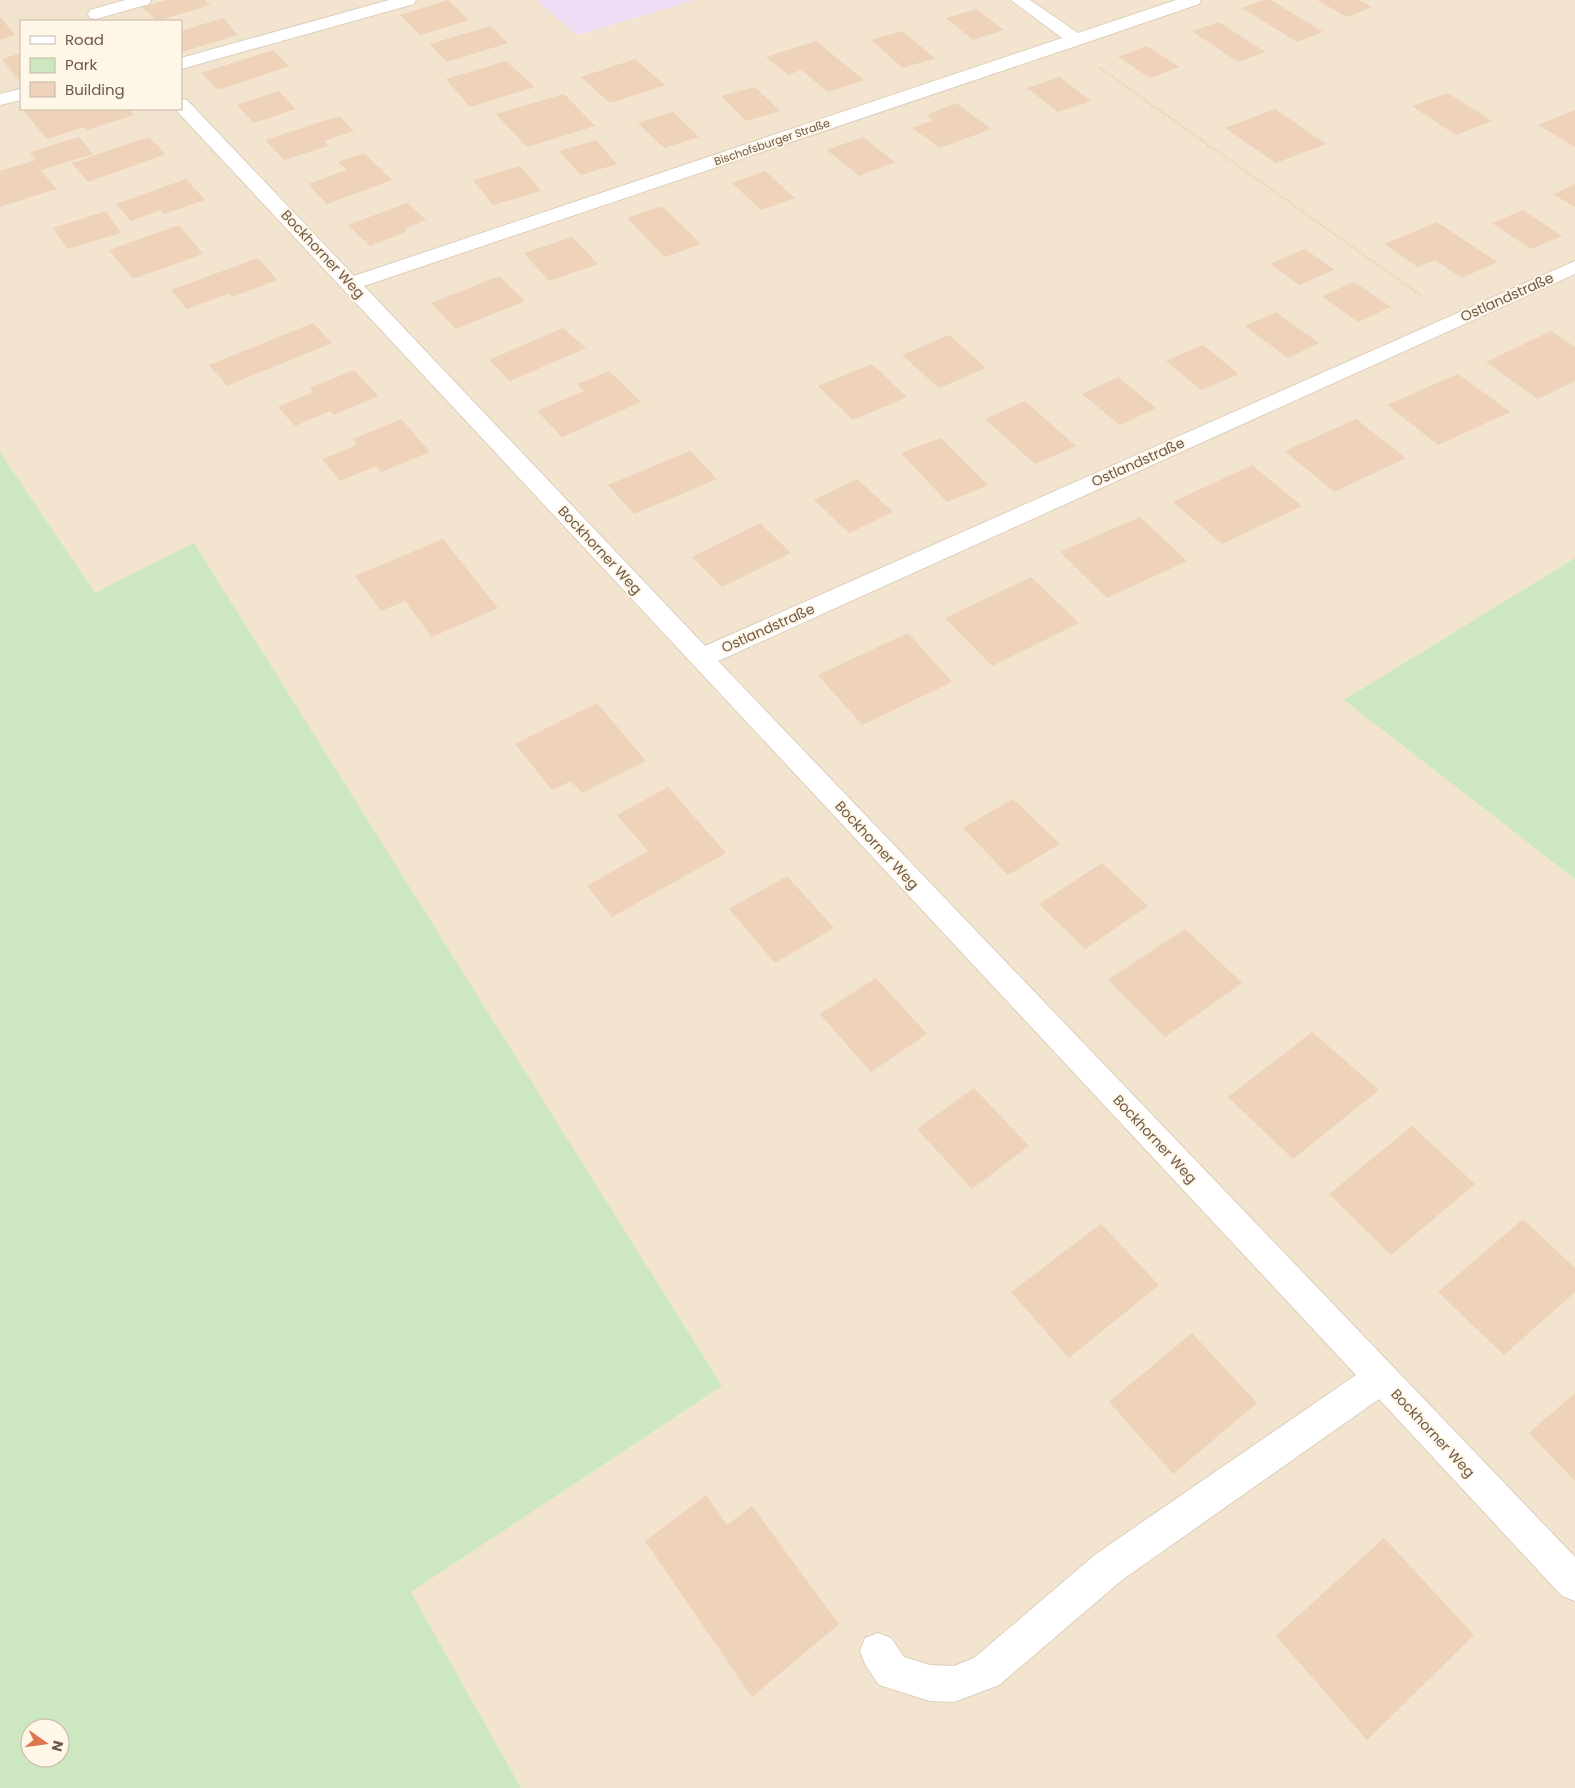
<svg xmlns="http://www.w3.org/2000/svg" width="1575" height="1788" viewBox="0 0 1575 1788" font-family="Poppins,sans-serif">
<rect width="100%" height="100%" fill="#fbf2e0"/>
<!-- residential -->
<path fill="#f2e4cf" fill-rule="evenodd" d="M 0,0 L 536,0 L 578,35 L 695,0 L 1575,0 L 1575,558 L 1344,700 L 1575,879 L 1575,1788 L 521,1788 L 411,1592 L 722,1386 L 194,544 L 95,593 L 0,452 ZM 21,21 L 181,21 L 181,109 L 21,109 Z"/>
<!-- education -->
<path fill="#efddf6" d="M 536,0 L 695,0 L 577,35 Z"/>
<!-- green -->
<g fill="#cde7c0" fill-rule="evenodd">
<path d="M 0,452 L 95,593 L 194,543 L 722,1386 L 411,1592 L 521,1788 L 0,1788 ZM 30,1728 L 60,1728 L 60,1758 L 30,1758 Z"/>
<path d="M 1575,558 L 1575,879 L 1344,700 Z"/>
</g>
<!-- building -->
<g fill="#eed2b9">
<path d="M 167,0 L 205,0 L 210,5 L 157,21 L 142,7 Z"/>
<path d="M 448,0 L 469,20 L 420,35 L 400,15 Z"/>
<path d="M 1264,0 L 1271,0 L 1323,32 L 1297,42 L 1242,8 Z"/>
<path d="M 1317,0 L 1359,0 L 1372,7 L 1347,17 Z"/>
<path d="M 976,9 L 1004,30 L 973,40 L 946,18 Z"/>
<path d="M 0,17 L 15,35 L 0,40 Z"/>
<path d="M 223,18 L 238,35 L 181,52 L 181,31 Z"/>
<path d="M 1219,22 L 1265,52 L 1238,62 L 1192,31 Z"/>
<path d="M 490,26 L 508,43 L 447,62 L 430,44 Z"/>
<path d="M 902,31 L 935,58 L 903,68 L 871,40 Z"/>
<path d="M 816,41 L 864,80 L 828,92 L 801,70 L 788,75 L 766,57 Z"/>
<path d="M 1147,46 L 1179,67 L 1150,78 L 1118,57 Z"/>
<path d="M 273,50 L 289,66 L 218,90 L 201,73 Z"/>
<path d="M 21,53 L 21,79 L 18,80 L 2,59 Z"/>
<path d="M 635,59 L 665,85 L 610,103 L 581,77 Z"/>
<path d="M 506,61 L 535,87 L 470,107 L 446,79 Z"/>
<path d="M 1060,77 L 1091,101 L 1058,112 L 1027,88 Z"/>
<path d="M 755,87 L 780,111 L 746,121 L 721,96 Z"/>
<path d="M 279,91 L 296,109 L 254,123 L 237,105 Z"/>
<path d="M 1448,93 L 1492,121 L 1456,135 L 1412,106 Z"/>
<path d="M 564,94 L 595,126 L 527,147 L 496,114 Z"/>
<path d="M 956,103 L 991,129 L 940,148 L 912,128 L 933,120 L 926,115 Z"/>
<path d="M 22,109 L 129,109 L 134,115 L 87,130 L 84,127 L 47,139 Z"/>
<path d="M 1275,109 L 1326,144 L 1276,163 L 1225,128 Z"/>
<path d="M 1575,110 L 1575,147 L 1538,125 Z"/>
<path d="M 673,112 L 699,137 L 664,148 L 638,123 Z"/>
<path d="M 339,116 L 354,131 L 324,141 L 328,146 L 284,160 L 265,140 Z"/>
<path d="M 79,137 L 93,154 L 41,170 L 56,189 L 0,207 L 0,171 L 36,160 L 30,152 Z"/>
<path d="M 149,137 L 166,154 L 88,182 L 72,163 Z"/>
<path d="M 863,137 L 895,162 L 859,176 L 827,150 Z"/>
<path d="M 596,140 L 617,164 L 581,175 L 559,151 Z"/>
<path d="M 364,153 L 392,180 L 327,204 L 308,184 L 347,170 L 338,162 Z"/>
<path d="M 520,166 L 541,191 L 493,205 L 473,180 Z"/>
<path d="M 765,171 L 795,198 L 761,210 L 732,183 Z"/>
<path d="M 186,179 L 205,200 L 164,214 L 160,210 L 131,221 L 116,204 Z"/>
<path d="M 1575,184 L 1575,207 L 1553,194 Z"/>
<path d="M 407,203 L 426,220 L 404,229 L 407,231 L 370,246 L 348,225 Z"/>
<path d="M 662,206 L 701,244 L 665,257 L 627,218 Z"/>
<path d="M 1523,210 L 1562,236 L 1531,249 L 1492,223 Z"/>
<path d="M 106,211 L 121,233 L 67,249 L 53,228 Z"/>
<path d="M 1437,222 L 1497,262 L 1462,278 L 1435,260 L 1418,267 L 1384,244 Z"/>
<path d="M 179,225 L 203,254 L 133,279 L 109,250 Z"/>
<path d="M 572,237 L 598,264 L 549,281 L 524,253 Z"/>
<path d="M 1305,249 L 1334,270 L 1299,285 L 1270,264 Z"/>
<path d="M 258,258 L 277,280 L 232,297 L 229,293 L 187,309 L 171,290 Z"/>
<path d="M 499,276 L 525,301 L 456,329 L 431,303 Z"/>
<path d="M 1354,282 L 1391,307 L 1358,322 L 1322,296 Z"/>
<path d="M 1276,312 L 1319,343 L 1288,358 L 1245,326 Z"/>
<path d="M 313,323 L 332,343 L 227,386 L 209,365 Z"/>
<path d="M 563,328 L 586,348 L 510,381 L 489,360 Z"/>
<path d="M 1551,331 L 1575,347 L 1575,381 L 1538,399 L 1486,362 Z"/>
<path d="M 949,335 L 986,368 L 939,388 L 902,355 Z"/>
<path d="M 1203,345 L 1239,374 L 1201,390 L 1166,361 Z"/>
<path d="M 872,364 L 907,397 L 853,420 L 818,386 Z"/>
<path d="M 354,370 L 378,396 L 334,415 L 330,411 L 295,426 L 278,407 L 313,392 L 310,388 Z"/>
<path d="M 609,371 L 641,402 L 562,437 L 537,411 L 584,391 L 577,384 Z"/>
<path d="M 1458,374 L 1510,412 L 1438,445 L 1387,405 Z"/>
<path d="M 1118,377 L 1156,408 L 1120,425 L 1082,394 Z"/>
<path d="M 1025,401 L 1076,446 L 1035,464 L 985,419 Z"/>
<path d="M 401,419 L 430,452 L 381,472 L 376,466 L 340,481 L 322,459 L 357,445 L 353,439 Z"/>
<path d="M 1356,419 L 1406,458 L 1334,492 L 1285,451 Z"/>
<path d="M 941,438 L 988,485 L 947,502 L 901,453 Z"/>
<path d="M 690,451 L 717,479 L 634,514 L 608,485 Z"/>
<path d="M 1252,465 L 1302,506 L 1222,544 L 1173,502 Z"/>
<path d="M 857,479 L 893,512 L 849,533 L 814,500 Z"/>
<path d="M 1140,517 L 1187,561 L 1107,598 L 1060,552 Z"/>
<path d="M 760,523 L 791,553 L 722,587 L 692,557 Z"/>
<path d="M 443,539 L 498,608 L 432,637 L 405,601 L 381,611 L 355,576 Z"/>
<path d="M 1031,577 L 1079,623 L 992,666 L 945,618 Z"/>
<path d="M 908,633 L 952,682 L 862,725 L 818,675 Z"/>
<path d="M 597,703 L 646,761 L 582,793 L 571,781 L 552,790 L 515,744 Z"/>
<path d="M 668,787 L 726,853 L 612,917 L 587,886 L 648,851 L 617,815 Z"/>
<path d="M 1013,799 L 1060,844 L 1008,875 L 963,828 Z"/>
<path d="M 1102,863 L 1148,906 L 1085,949 L 1039,904 Z"/>
<path d="M 787,876 L 834,928 L 775,963 L 729,909 Z"/>
<path d="M 1185,929 L 1242,983 L 1165,1037 L 1108,980 Z"/>
<path d="M 876,978 L 927,1034 L 871,1072 L 820,1014 Z"/>
<path d="M 1312,1032 L 1379,1090 L 1293,1159 L 1228,1097 Z"/>
<path d="M 974,1088 L 1029,1146 L 972,1189 L 917,1129 Z"/>
<path d="M 1412,1126 L 1475,1184 L 1391,1255 L 1329,1194 Z"/>
<path d="M 1523,1219 L 1575,1268 L 1575,1292 L 1504,1355 L 1438,1292 Z"/>
<path d="M 1101,1224 L 1159,1285 L 1069,1358 L 1011,1292 Z"/>
<path d="M 1192,1333 L 1257,1403 L 1173,1474 L 1109,1402 Z"/>
<path d="M 1575,1393 L 1575,1481 L 1529,1433 Z"/>
<path d="M 706,1495 L 727,1525 L 752,1506 L 839,1624 L 752,1697 L 645,1541 Z"/>
<path d="M 1384,1538 L 1474,1635 L 1367,1740 L 1276,1636 Z"/>
</g>
<g fill="none" stroke-linecap="round" stroke-linejoin="round">
<!-- minor casing -->
<g stroke="#decebd" stroke-width="2">
<g id="minor">
<path d="M 125,0 L 151,0 L 149,4 L 96,19 L 90,18 L 88,14 L 90,10 Z"/>
<path d="M 389,0 L 416,0 L 414,4 L 181,69 L 181,58 Z"/>
<path d="M 1011,0 L 1030,0 L 1078,33 L 1176,0 L 1201,0 L 1199,4 L 1082,44 L 364,286 L 705,646 L 1575,261 L 1575,274 L 718,661 L 1575,1557 L 1575,1601 L 1562,1596 L 1379,1399 L 1122,1580 L 999,1685 L 954,1702 L 930,1701 L 879,1685 L 865,1664 L 860,1651 L 865,1638 L 878,1633 L 891,1638 L 904,1657 L 930,1665 L 954,1666 L 974,1658 L 1096,1554 L 1356,1375 L 175,109 L 181,109 L 181,99 L 187,100 L 354,276 L 1062,38 Z"/>
<path d="M 21,89 L 21,100 L 0,105 L 0,94 Z"/>
</g>
</g>
<!-- path -->
<path stroke="#d3b59d" stroke-width="2.5" stroke-dasharray="0.5 2.5" stroke-linecap="butt" d="M 1100,68 L 1423,297"/>
<!-- minor -->
<use href="#minor" fill="#fff" fill-rule="evenodd"/>
</g>
<g text-anchor="middle" dominant-baseline="central" stroke-width="4" stroke-linejoin="round" paint-order="stroke">
<!-- far-street labels -->
<g font-size="11" fill="#705949" stroke="#fef6e6">
<text transform="translate(772 142) rotate(-19)">Bischofsburger Straße</text>
</g>
<!-- street labels -->
<g font-size="14" fill="#705949" stroke="#fef6e6">
<text transform="translate(323 254) rotate(47)">Bockhorner Weg</text>
<text transform="translate(1507 297) rotate(-24)">Ostlandstraße</text>
<text transform="translate(1138 462) rotate(-24)">Ostlandstraße</text>
<text transform="translate(600 550) rotate(47)">Bockhorner Weg</text>
<text transform="translate(768 628) rotate(-24)">Ostlandstraße</text>
<text transform="translate(877 845) rotate(47)">Bockhorner Weg</text>
<text transform="translate(1155 1139) rotate(47)">Bockhorner Weg</text>
<text transform="translate(1433 1433) rotate(47)">Bockhorner Weg</text>
</g>
</g>
<!-- legend -->
<rect x="20" y="20" width="162" height="90" fill="#fef6e6" stroke="#c5b7a7"/>
<rect x="30" y="36" width="25" height="8" fill="#ffffff" stroke="#c5b7a7"/>
<text x="65" y="45" font-size="15" fill="#705949">Road</text>
<rect x="30" y="58" width="25" height="15" fill="#cde7c0" stroke="#c5b7a7"/>
<text x="65" y="70" font-size="15" fill="#705949">Park</text>
<rect x="30" y="82" width="25" height="15" fill="#eed2b9" stroke="#c5b7a7"/>
<text x="65" y="95" font-size="15" fill="#705949">Building</text>
<!-- north arrow -->
<g transform="translate(45 1743) rotate(104)"><circle r="24" fill="#fef6e6" stroke="#c5b7a7"/>
<path d="M0-4L9 19L0 12L-9 19Z" fill="#df754b"/>
<text y="-8" font-size="14" font-weight="bold" text-anchor="middle" fill="#705949">N</text>
</g>
</svg>
